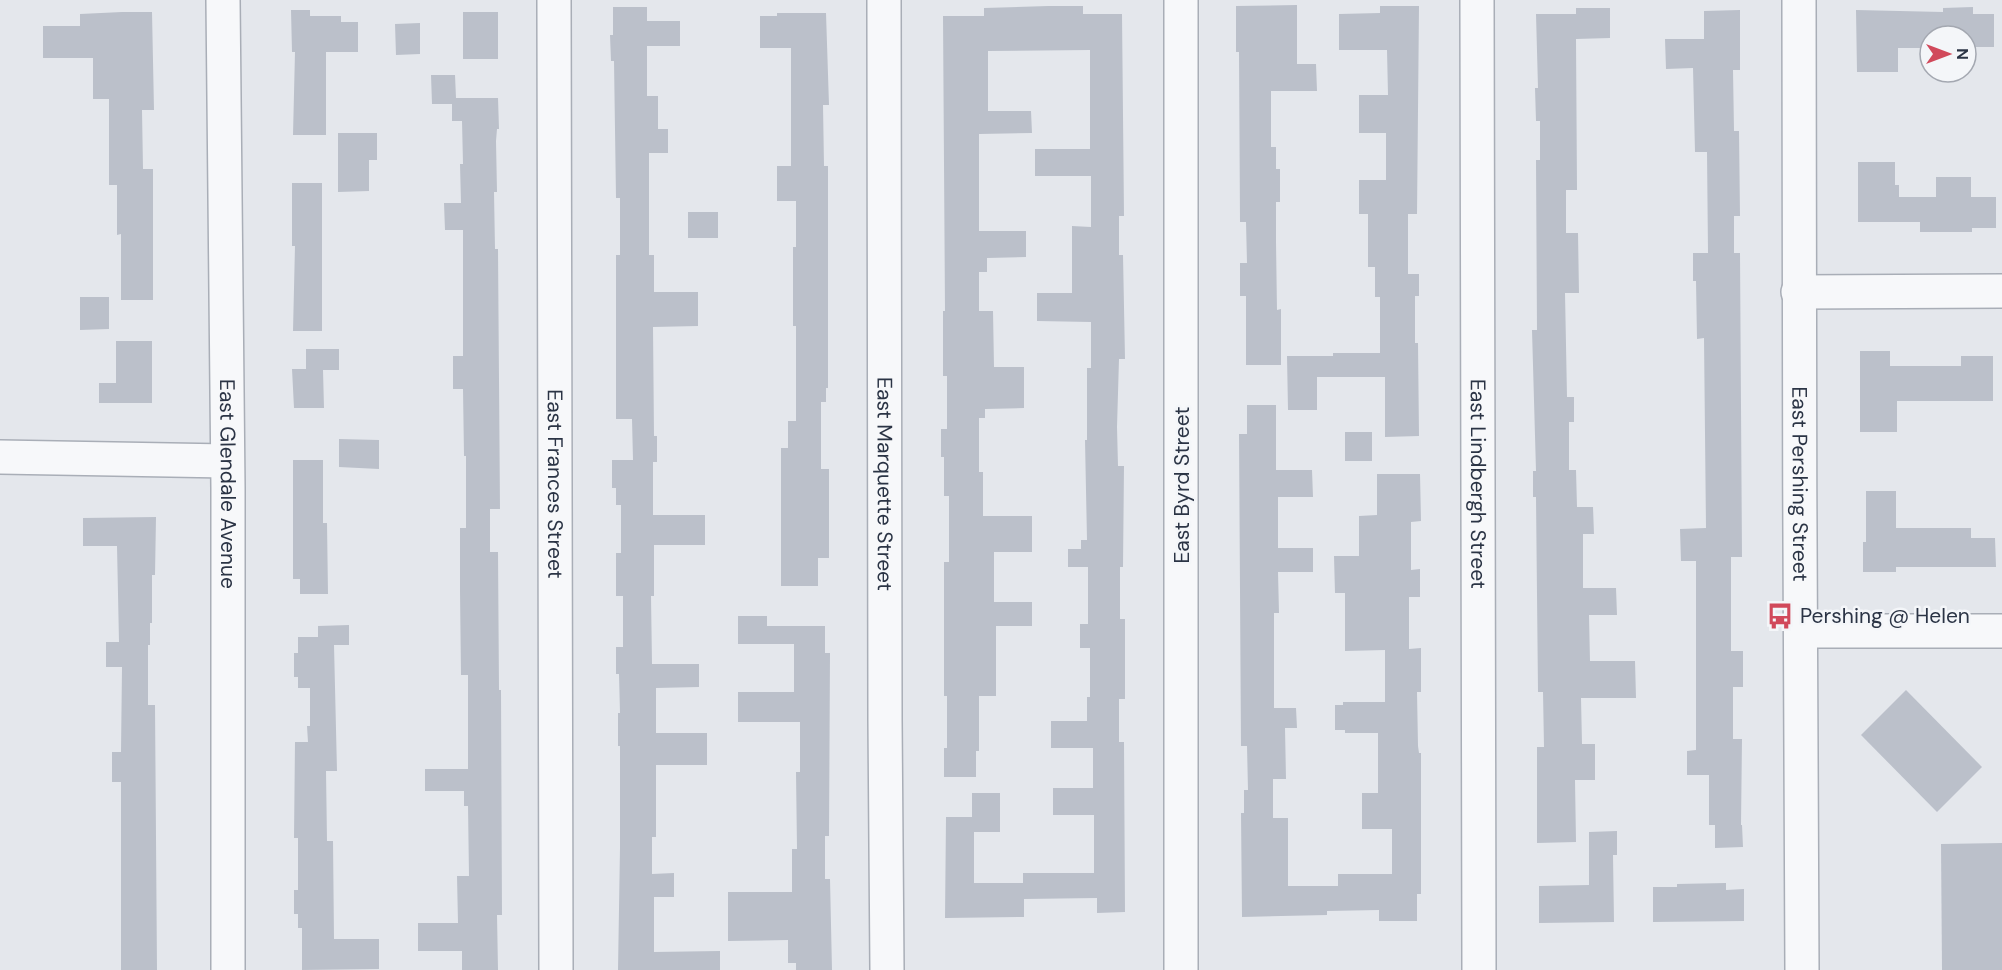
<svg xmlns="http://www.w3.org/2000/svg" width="2002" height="970" viewBox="0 0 2002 970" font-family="'DM Sans',sans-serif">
<rect width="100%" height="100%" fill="#e4e7ec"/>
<!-- building -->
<g fill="#bbc0ca">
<path d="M 1297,5 L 1297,64 L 1316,64 L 1317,91 L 1271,91 L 1271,147 L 1276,147 L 1276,169 L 1280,169 L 1280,202 L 1276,202 L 1276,242 L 1277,310 L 1281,309 L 1281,365 L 1246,365 L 1246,296 L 1240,296 L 1240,263 L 1247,263 L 1246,222 L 1240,222 L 1239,52 L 1236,52 L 1236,6 Z"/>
<path d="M 1048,6 L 1083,6 L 1083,14 L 1122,14 L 1124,216 L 1119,216 L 1119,255 L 1123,255 L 1125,359 L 1119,359 L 1117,427 L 1118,466 L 1124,466 L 1123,567 L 1120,567 L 1120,619 L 1125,619 L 1125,699 L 1119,699 L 1119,742 L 1124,742 L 1125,912 L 1097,913 L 1097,898 L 1024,899 L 1024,917 L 945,918 L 946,817 L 972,817 L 972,793 L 1000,793 L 1000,832 L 974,832 L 974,883 L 1023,883 L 1023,873 L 1094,873 L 1094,815 L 1053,815 L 1053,788 L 1093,788 L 1093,748 L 1051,748 L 1051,721 L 1087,721 L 1087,697 L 1090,697 L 1090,648 L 1080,648 L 1080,624 L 1088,624 L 1088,567 L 1068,567 L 1068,549 L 1081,549 L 1081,540 L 1087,540 L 1085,440 L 1087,440 L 1087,368 L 1091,368 L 1091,322 L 1037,321 L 1037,293 L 1072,293 L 1072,226 L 1091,227 L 1091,176 L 1035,176 L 1035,149 L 1090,149 L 1090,50 L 988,51 L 988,111 L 1031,111 L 1032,133 L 979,134 L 979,231 L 1026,231 L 1026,257 L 987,258 L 987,272 L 979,272 L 979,311 L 993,311 L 994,367 L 1024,367 L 1024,408 L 985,409 L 985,418 L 979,418 L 979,472 L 983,472 L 983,516 L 1032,516 L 1032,552 L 994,552 L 994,602 L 1032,602 L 1032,626 L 996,626 L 996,696 L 979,696 L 979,751 L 976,751 L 976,777 L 944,777 L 944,748 L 947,748 L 947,696 L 944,696 L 944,562 L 949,562 L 949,496 L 944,496 L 944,457 L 941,457 L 941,429 L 947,429 L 947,376 L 943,376 L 943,311 L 945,311 L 943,16 L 984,16 L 984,8 Z"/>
<path d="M 1380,6 L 1419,6 L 1417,214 L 1408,214 L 1408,274 L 1419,274 L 1419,296 L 1415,296 L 1415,343 L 1418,343 L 1419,436 L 1385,437 L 1385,377 L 1317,377 L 1317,410 L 1288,410 L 1287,356 L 1333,356 L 1333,353 L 1380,353 L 1380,297 L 1375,297 L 1375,267 L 1368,267 L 1368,214 L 1359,214 L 1359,180 L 1386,180 L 1386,133 L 1359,133 L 1359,95 L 1388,95 L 1387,50 L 1339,50 L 1339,14 L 1380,13 Z"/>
<path d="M 613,7 L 647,7 L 647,21 L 680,21 L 680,46 L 647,46 L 647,96 L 658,96 L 658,129 L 668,129 L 668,153 L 649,153 L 649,255 L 654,255 L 654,292 L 698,292 L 698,326 L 653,327 L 654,436 L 657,436 L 657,462 L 653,462 L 653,515 L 705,515 L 705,545 L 654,545 L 654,596 L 651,596 L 652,664 L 699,664 L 699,687 L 656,688 L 656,733 L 707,733 L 707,765 L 656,765 L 656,837 L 652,837 L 652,874 L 674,873 L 674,897 L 654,897 L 654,952 L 720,951 L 720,970 L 618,970 L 620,848 L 620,746 L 618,746 L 618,713 L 620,713 L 619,674 L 616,674 L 616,647 L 623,647 L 623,596 L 616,596 L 616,553 L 621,553 L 621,505 L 616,505 L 616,488 L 612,488 L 612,460 L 633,460 L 632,419 L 616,419 L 616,255 L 620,255 L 620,198 L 616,198 L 614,61 L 611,61 L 610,35 L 613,35 Z"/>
<path d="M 1973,7 L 1973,14 L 1994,14 L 1994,47 L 1966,47 L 1966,36 L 1930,36 L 1930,48 L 1898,48 L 1898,72 L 1857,72 L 1856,10 L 1943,12 L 1943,8 Z"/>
<path d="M 1576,8 L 1610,8 L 1610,38 L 1576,39 L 1577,190 L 1566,190 L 1566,233 L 1578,233 L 1579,293 L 1565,293 L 1567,397 L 1574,397 L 1574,422 L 1569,422 L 1569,470 L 1576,470 L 1577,507 L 1593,507 L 1594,534 L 1583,534 L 1583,588 L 1616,588 L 1617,615 L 1589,615 L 1590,661 L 1635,661 L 1636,698 L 1581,698 L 1582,744 L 1595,744 L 1595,780 L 1575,780 L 1576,842 L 1537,843 L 1537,747 L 1544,747 L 1543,692 L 1538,692 L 1536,497 L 1533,497 L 1533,471 L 1536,471 L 1532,330 L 1537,330 L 1536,160 L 1540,160 L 1540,121 L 1536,121 L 1535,88 L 1538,88 L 1536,14 L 1576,14 Z"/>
<path d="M 291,10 L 310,10 L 310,16 L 341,16 L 341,22 L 358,22 L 358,52 L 326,52 L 326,135 L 293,135 L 295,52 L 292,52 Z"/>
<path d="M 1740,10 L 1740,70 L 1733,70 L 1734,131 L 1739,131 L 1740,216 L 1734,216 L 1734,253 L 1740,253 L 1742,557 L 1731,557 L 1731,651 L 1743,651 L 1743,687 L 1733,687 L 1733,739 L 1742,739 L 1741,825 L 1742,825 L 1743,847 L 1715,848 L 1715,825 L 1709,825 L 1709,775 L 1687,775 L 1687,751 L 1696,750 L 1696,561 L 1681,561 L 1680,529 L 1706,528 L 1704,338 L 1697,339 L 1696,281 L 1693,281 L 1693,253 L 1708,253 L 1707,152 L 1695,152 L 1693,68 L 1666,69 L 1665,39 L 1704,39 L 1704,11 Z"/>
<path d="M 122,12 L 152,12 L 154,110 L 142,110 L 143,169 L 153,169 L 153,300 L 121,300 L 121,234 L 117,235 L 117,185 L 109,185 L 109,99 L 93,99 L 93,58 L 43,58 L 43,26 L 80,26 L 80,14 Z"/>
<rect x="463" y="12" width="35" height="47"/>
<path d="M 777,13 L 826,13 L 829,105 L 823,105 L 824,166 L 828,166 L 828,388 L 826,388 L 826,402 L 821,402 L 821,469 L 829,469 L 829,558 L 818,558 L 818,586 L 781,586 L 781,448 L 788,448 L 788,421 L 796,421 L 796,326 L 793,326 L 793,247 L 796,247 L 796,201 L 777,201 L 777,166 L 791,166 L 791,48 L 760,48 L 760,16 L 777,16 Z"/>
<path d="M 420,23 L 420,54 L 396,55 L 395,24 Z"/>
<path d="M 431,75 L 455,75 L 456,98 L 498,98 L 499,129 L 497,129 L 496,141 L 497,192 L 494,192 L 495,249 L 498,249 L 500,509 L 490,509 L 490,552 L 498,552 L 499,690 L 501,690 L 502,915 L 497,915 L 498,970 L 462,970 L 462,951 L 418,951 L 418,923 L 458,923 L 457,876 L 469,876 L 468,806 L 464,806 L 464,791 L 425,791 L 425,769 L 468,769 L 468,675 L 461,675 L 460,591 L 460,528 L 466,528 L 466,456 L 464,456 L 463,389 L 453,389 L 453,356 L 463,356 L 463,230 L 445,230 L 444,203 L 461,203 L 460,164 L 463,164 L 462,121 L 452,121 L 452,104 L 432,104 Z"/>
<path d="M 338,133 L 377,133 L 377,160 L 369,160 L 369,191 L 338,192 Z"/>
<path d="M 1858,162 L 1895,162 L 1895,185 L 1899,185 L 1899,197 L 1936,197 L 1936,177 L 1971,177 L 1971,197 L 1996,197 L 1996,228 L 1972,228 L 1972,232 L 1920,232 L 1920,222 L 1858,222 Z"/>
<path d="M 292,183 L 322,183 L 322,331 L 293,331 L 295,246 L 292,246 Z"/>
<rect x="688" y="212" width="30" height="26"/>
<path d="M 80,297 L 109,297 L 109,329 L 80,330 Z"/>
<path d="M 116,341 L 152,341 L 152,403 L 99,403 L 99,383 L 116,383 Z"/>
<path d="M 306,349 L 339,349 L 339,370 L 323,370 L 324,408 L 294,408 L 292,369 L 306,369 Z"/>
<path d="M 1860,351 L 1890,351 L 1890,366 L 1961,366 L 1961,356 L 1993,356 L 1993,401 L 1897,401 L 1897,432 L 1860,432 Z"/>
<path d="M 1247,405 L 1276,405 L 1276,470 L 1312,470 L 1313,497 L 1278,497 L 1278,548 L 1313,548 L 1313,572 L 1278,572 L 1279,613 L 1274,613 L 1274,708 L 1296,708 L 1297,728 L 1285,728 L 1286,779 L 1273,779 L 1273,818 L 1288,818 L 1288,886 L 1338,886 L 1338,874 L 1392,874 L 1392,829 L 1362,829 L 1362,793 L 1378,793 L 1378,733 L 1345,733 L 1345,730 L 1335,730 L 1335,705 L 1343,705 L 1343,702 L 1385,702 L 1385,650 L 1345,651 L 1345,593 L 1335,593 L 1334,556 L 1359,556 L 1359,516 L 1377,515 L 1377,474 L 1420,474 L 1421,521 L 1411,522 L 1411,570 L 1420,569 L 1420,597 L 1409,597 L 1409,649 L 1421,648 L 1421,692 L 1417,692 L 1418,746 L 1419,753 L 1421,753 L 1421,894 L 1417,894 L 1417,921 L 1379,921 L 1379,910 L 1327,911 L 1327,915 L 1242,917 L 1241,813 L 1244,813 L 1244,790 L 1248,790 L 1247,746 L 1241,746 L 1239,434 L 1247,434 Z"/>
<rect x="1345" y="432" width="27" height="29"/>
<path d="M 339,439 L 379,440 L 379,469 L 339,467 Z"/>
<path d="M 293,460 L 323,460 L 323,523 L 327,523 L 328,594 L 300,594 L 300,579 L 293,579 Z"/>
<path d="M 1866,491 L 1896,491 L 1896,528 L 1971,528 L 1971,538 L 1995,538 L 1996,567 L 1896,567 L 1896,572 L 1863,572 L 1863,542 L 1866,542 Z"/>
<path d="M 156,517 L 155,575 L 152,575 L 152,623 L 150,623 L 150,645 L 148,645 L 148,705 L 155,705 L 157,970 L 121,970 L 121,782 L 112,782 L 112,752 L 121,752 L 122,667 L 106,667 L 106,642 L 119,642 L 117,546 L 83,546 L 83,518 Z"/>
<path d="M 738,616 L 767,616 L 767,626 L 825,626 L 825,653 L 830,653 L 829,836 L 825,836 L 825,879 L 830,879 L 832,970 L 796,970 L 796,963 L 788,963 L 788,940 L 728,941 L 728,892 L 792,892 L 792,849 L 797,849 L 796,772 L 800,772 L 800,722 L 738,722 L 738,692 L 794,692 L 794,644 L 738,644 Z"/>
<path d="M 349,625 L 349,645 L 334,645 L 337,771 L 326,771 L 327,841 L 333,841 L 334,939 L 379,939 L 379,969 L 302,970 L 302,928 L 298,928 L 298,914 L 294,914 L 294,890 L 298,890 L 298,838 L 294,838 L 295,742 L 308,742 L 307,726 L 310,726 L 310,688 L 298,688 L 298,677 L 294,677 L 294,653 L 298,653 L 298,637 L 318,637 L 318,626 Z"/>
<path d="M 1906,690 L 1982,767 L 1937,812 L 1861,735 Z"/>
<path d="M 1617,831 L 1617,855 L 1613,855 L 1614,922 L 1539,923 L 1539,886 L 1589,885 L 1589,832 Z"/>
<path d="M 2002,843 L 2002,970 L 1942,970 L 1941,844 Z"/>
<path d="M 1726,883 L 1726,890 L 1744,889 L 1744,921 L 1653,922 L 1653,887 L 1677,887 L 1677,884 Z"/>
</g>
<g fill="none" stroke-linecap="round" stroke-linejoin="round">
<!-- minor casing -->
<g stroke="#a9aeb7" stroke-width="36">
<g id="minor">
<path id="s1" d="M 223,0 L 228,488 L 228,970"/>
<path id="s2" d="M 554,0 L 556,970"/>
<path id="s3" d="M 884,0 L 885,719 L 887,970"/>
<path d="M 1181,0 L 1181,970"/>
<path id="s4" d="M 1477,0 L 1479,970"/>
<path id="s5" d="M 1799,0 C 1798,323 1801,647 1802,970"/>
<path d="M 1798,292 L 2002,291"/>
<path d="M 0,457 L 227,461"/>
<path d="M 1801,631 L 2002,631"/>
</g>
</g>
<!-- minor -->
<use href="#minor" stroke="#f7f8fa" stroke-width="33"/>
</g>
<!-- icons -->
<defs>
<g id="bus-bare" transform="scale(2.07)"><path d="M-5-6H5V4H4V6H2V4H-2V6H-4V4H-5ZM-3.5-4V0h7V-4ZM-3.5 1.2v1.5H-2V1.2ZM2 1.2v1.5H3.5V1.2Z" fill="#d1495b" stroke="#f4f6f9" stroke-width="2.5" paint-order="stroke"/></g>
</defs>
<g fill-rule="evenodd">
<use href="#bus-bare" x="1780" y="616"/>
</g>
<g text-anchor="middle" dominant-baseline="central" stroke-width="5" stroke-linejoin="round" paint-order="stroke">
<!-- street labels -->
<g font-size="21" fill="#2b3445" stroke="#f4f6f9">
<text stroke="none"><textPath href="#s1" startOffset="484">East Glendale Avenue</textPath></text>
<text stroke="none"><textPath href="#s2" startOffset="484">East Frances Street</textPath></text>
<text stroke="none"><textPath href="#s3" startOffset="484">East Marquette Street</textPath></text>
<text transform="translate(1182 485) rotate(-90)">East Byrd Street</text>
<text stroke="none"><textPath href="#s4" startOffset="484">East Lindbergh Street</textPath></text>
<text stroke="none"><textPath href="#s5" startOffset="484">East Pershing Street</textPath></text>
</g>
<!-- poi labels -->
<g font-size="21" fill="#2b3445" stroke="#f4f6f9" text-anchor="start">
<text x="1800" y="616">Pershing @ Helen</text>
</g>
</g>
<!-- north arrow -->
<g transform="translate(1948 54) rotate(90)"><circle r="28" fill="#f4f6f9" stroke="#a4a8b1" stroke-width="1.5"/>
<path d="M0-4.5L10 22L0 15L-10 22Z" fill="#d1495b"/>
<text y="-9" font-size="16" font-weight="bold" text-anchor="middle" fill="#2b3445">N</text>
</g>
</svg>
